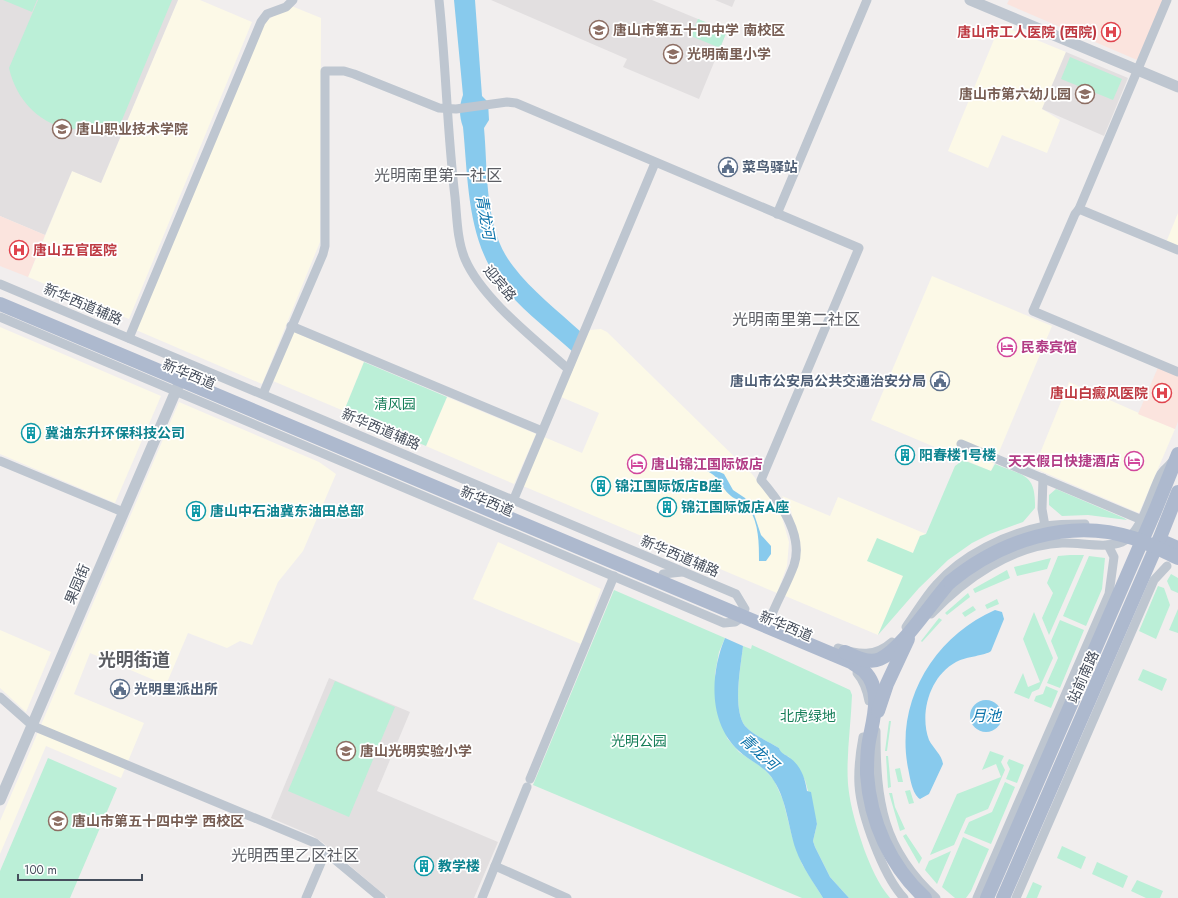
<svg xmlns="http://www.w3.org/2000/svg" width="1178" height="898" viewBox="0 0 1178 898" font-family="Jost,'Noto Sans SC',sans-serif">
<rect width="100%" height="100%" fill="#f1eeee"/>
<!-- commercial -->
<g fill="#fcf9e7">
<path d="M 178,0 L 200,0 L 252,22 L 129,319 L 28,277 L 72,171 L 101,183 Z"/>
<path d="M 289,5 L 321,18 L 320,242 L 262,384 L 136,330 L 265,22 Z"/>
<path d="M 1000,25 L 1066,52 L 1042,109 L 1060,120 L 1047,153 L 1002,135 L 988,168 L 948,151 Z"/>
<path d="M 1178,213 L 1178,250 L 1165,245 Z"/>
<path d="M 932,276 L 1052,326 L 991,471 L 871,420 Z"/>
<path d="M 0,327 L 161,396 L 115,503 L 0,454 Z"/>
<path d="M 601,329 L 607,332 L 752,474 L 772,500 L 781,514 L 789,542 L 787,566 L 777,593 L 523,486 L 544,437 L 582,453 L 599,413 L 561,397 L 586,336 L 590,330 Z"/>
<path d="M 294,332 L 364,362 L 344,411 L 273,381 Z"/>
<path d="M 1069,382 L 1175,429 L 1139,513 L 1034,468 Z"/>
<path d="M 447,397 L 536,434 L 514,484 L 426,446 Z"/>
<path d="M 179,402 L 319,462 L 336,474 L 303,551 L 278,582 L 252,645 L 240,641 L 227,648 L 188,633 L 166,685 L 90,653 L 74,694 L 144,723 L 121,778 L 46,746 L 0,854 L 0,821 Z"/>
<path d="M 782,496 L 830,516 L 838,497 L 926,534 L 920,536 L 878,635 L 783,595 L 801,549 L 791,511 Z"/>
<path d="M 498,542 L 601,589 L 581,644 L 473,599 Z"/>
<path d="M 0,630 L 51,652 L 26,712 L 0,688 Z"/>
</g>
<!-- education -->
<g fill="#e2dfe0">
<path d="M 0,0 L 178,0 L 101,183 L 72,171 L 45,235 L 0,216 Z"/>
<path d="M 491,0 L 652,0 L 727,31 L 699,99 L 623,67 L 627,59 Z"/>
<path d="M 715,0 L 735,0 L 732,7 Z"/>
<path d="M 1066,52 L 1128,78 L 1104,136 L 1042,109 Z"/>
<path d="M 329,678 L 410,712 L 377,791 L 498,842 L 474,898 L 388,898 L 322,842 L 313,836 L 271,818 Z"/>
</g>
<!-- medical -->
<g fill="#fbe4de">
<path d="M 1009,0 L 1163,0 L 1137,60 L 1007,4 Z"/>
<path d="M 0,216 L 45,235 L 28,277 L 0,266 Z"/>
<path d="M 1159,365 L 1178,373 L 1178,422 L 1175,429 L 1138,414 Z"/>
</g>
<!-- green -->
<g fill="#bbefd7">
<path d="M 3,0 L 37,0 L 32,12 Z"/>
<path d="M 38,0 L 172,0 L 117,132 C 112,130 105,125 100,125 C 92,125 83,129 75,129 C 41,127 16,100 9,68 Z"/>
<path d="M 698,19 L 727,31 L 720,48 L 691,36 Z"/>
<path d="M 1070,57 L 1122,79 L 1113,100 L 1061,79 Z"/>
<path d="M 364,362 L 447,397 L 426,446 L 344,411 Z"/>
<path d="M 963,460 L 991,471 L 995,464 C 1023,476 1036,473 1035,508 L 1023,522 L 990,534 L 972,543 L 948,560 L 919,588 L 878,635 L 903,576 L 867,561 L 877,538 L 913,553 L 920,536 L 926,534 L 955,466 Z"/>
<path d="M 1056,489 L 1124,518 L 1127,520 L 1088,515 L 1062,516 L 1049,505 L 1049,495 Z"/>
<path d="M 1070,555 L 1084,555 L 1049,635 L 1042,618 L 1053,593 L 1047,583 L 1058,556 Z"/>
<path d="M 1089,556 L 1105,558 L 1102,589 L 1086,626 L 1063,616 Z"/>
<path d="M 1051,558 L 1047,569 L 1017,576 L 1014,567 Z"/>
<path d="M 1007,570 L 1010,578 L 975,593 L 973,589 Z"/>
<path d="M 1171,574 L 1178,578 L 1178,593 L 1171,590 L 1167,581 Z"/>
<path d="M 1158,586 L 1164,588 L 1170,605 L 1156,639 L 1139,631 Z"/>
<path d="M 614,590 L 725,638 L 719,652 L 715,674 L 727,738 L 739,752 L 763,768 L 774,780 L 783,800 L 792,836 L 802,864 L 823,898 L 802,898 L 533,785 Z"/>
<path d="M 968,593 L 970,597 L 947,615 L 945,613 Z"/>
<path d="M 997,599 L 999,604 L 987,609 L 985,605 Z"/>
<path d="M 973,606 L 976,610 L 965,617 L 962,613 Z"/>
<path d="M 1178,609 L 1178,633 L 1169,630 Z"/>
<path d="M 1034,612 L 1053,658 L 1039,689 L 1032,692 L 1029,699 L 1014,693 L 1023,673 L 1028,687 L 1040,682 L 1023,639 Z"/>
<path d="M 939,618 L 942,620 L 922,642 L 921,641 Z"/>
<path d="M 1060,620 L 1084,630 L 1060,688 L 1047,683 L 1058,658 L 1051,641 Z"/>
<path d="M 752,645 L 850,690 L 852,695 C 851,725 846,755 848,784 C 850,807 857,828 864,849 C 871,867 878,884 890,898 L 849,898 L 830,877 L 815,847 L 813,841 L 817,824 L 805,780 L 789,757 L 781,753 L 779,748 C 768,741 753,735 745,726 C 732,709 741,665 743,646 L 751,649 Z"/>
<path d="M 1143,669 L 1167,679 L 1162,691 L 1138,680 Z"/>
<path d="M 335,681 L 395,707 L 349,817 L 288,791 Z"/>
<path d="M 1046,686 L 1058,691 L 1051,708 L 1034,701 L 1036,696 L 1043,694 Z"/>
<path d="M 889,721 L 891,721 L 887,751 L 885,751 Z"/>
<path d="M 990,751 L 1004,756 L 1001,762 L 1005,770 L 988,809 L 966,818 L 954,845 L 930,855 L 957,794 L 1001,777 L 996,764 L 982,770 Z"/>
<path d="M 886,756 L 888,756 L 891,787 L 888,788 Z"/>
<path d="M 48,758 L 117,788 L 70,898 L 0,898 L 0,871 Z"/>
<path d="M 1009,759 L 1024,765 L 1017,783 L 1006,779 L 1010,769 L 1007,763 Z"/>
<path d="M 900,768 L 903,782 L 898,782 L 895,769 Z"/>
<path d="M 1005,782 L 1015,787 L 991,844 L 964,833 L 969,822 L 992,812 Z"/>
<path d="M 910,790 L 914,803 L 909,804 L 905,791 Z"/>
<path d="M 889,793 L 892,793 L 895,807 L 905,829 L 900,831 Z"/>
<path d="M 906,834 L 922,858 L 919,864 L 903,836 Z"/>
<path d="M 963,837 L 989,849 L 971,891 L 966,898 L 955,898 L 942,887 Z"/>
<path d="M 1062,846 L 1086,857 L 1081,869 L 1057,858 Z"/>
<path d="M 951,851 L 937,884 L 925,870 L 929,861 Z"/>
<path d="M 1097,862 L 1128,876 L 1123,888 L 1092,874 Z"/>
<path d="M 1137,880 L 1163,891 L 1160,898 L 1146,898 L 1131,891 Z"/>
<path d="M 1033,882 L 1042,886 L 1037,898 L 1026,898 Z"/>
</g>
<!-- water -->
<g fill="#88caed">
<path d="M 454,0 L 475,0 L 482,96 L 488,102 L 489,120 L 484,128 C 488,172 484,230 513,266 C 532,291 558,311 581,332 L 573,352 C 549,330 513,303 496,277 C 467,234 468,177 463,127 C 459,116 459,106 463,95 Z"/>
<path d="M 702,467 L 708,467 L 724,474 L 733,490 L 745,498 L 752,508 L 761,535 L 771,546 L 771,554 L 766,561 L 759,561 C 759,542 759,519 745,503 C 741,499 735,500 731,496 C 717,484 722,475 699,468 Z"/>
<path d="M 995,610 L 1002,612 L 1004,619 L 991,651 C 985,656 967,656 956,662 C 930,676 919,713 929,740 C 933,748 942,755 943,764 L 929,794 L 920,799 C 912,794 910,777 908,768 C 895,701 934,637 995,610 Z"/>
<path d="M 725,638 L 743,646 C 741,665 732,709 745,726 C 753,735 768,741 779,748 C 781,754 785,754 790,758 C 801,766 805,778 807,791 L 811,792 L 817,824 L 813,841 L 815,847 L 830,877 L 849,898 L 823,898 C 814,883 802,867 796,850 C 788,827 787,801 774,781 C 766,767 751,762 739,751 C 708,723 710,674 725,638 Z"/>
<circle cx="986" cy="716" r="16"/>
</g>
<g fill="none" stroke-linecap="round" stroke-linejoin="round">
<!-- minor -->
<g stroke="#bec6d0" stroke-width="9">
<path d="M 439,0 C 446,65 447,131 455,197 C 457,217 457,240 465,259 C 482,299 536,340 568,369"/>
<path d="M 1167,0 L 1079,209 L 1178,250"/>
<path d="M 1079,209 L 1075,214 L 1033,311 L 1178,372"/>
<path d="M 777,214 L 867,0"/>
<path d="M 0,284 L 736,594 L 745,609"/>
<path d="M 0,317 L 724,623 L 735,622 L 742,617"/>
<path d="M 291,326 L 542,431"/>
<path d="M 129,338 L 261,22 L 267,14 L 286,7 L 293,0"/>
<path d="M 263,394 L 323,254 L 325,246 L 325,71 L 344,71 L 354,74 L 439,108 L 456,109 L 507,102 L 516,103 L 859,248 L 761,480 C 780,502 804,535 794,565 C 787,584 777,601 770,619"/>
<path d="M 961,444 L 1142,520"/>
<path d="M 0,461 L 123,512"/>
<path d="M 1043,478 L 1042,509 L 1045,526"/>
<path d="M 513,501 L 655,163"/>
<path d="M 663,574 L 682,572"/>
<path d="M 931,614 C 965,579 1012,545 1062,543 C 1080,542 1104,549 1122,542 C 1142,534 1151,492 1161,474 C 1163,470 1168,467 1171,463"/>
<path d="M 906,627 C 916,613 925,597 936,585 C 963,554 1006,534 1045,526 C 1058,524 1072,524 1085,524"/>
<path d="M 838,648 C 859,655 875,657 892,642"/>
<path d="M 857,673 C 864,681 867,690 869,701"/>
<path d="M 0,697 L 33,726 L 315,843 L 381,898"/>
<path d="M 876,731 C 876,801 882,849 936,898"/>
<path d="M 863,737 C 860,753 858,768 859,785 C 861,815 883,876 904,898"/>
<path d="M 530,779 L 614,576"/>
<path d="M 495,866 L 527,787"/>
<path d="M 306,898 L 326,851"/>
<path d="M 482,898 L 495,866 L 567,898"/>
<path d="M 977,898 L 1109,594 L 1114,557 L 1108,545"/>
<path d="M 1016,898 L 1154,580 L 1167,566"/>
</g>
<!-- tertiary -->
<g stroke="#bec6d0" stroke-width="11">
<path d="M 970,0 L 1178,87"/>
<path d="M 0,800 L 181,379"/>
</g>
<!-- primary -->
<g stroke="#adb9ce" stroke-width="14">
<path d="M 0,304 L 851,662 C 855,665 860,668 864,671 C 883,690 873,719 869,741 C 867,751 867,763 867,774 C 870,821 890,866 925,898"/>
<path d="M 1159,540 L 1178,548"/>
<path d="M 845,652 C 855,657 869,664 880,659 C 901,650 933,600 950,582"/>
<path d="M 878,711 L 887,684 L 908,639"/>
<path d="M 987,898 L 1155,511 L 1178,454"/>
<path d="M 1003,898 L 1159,540 L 1178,492"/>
</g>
<!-- primary-bridge -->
<path stroke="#adb9ce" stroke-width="14" d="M 950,582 C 1000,541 1069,517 1133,538 C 1149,543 1163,551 1178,558"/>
</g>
<!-- icons -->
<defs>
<g id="school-ring" transform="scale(1)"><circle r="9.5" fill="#fff" stroke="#8d6e63" stroke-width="1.5"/><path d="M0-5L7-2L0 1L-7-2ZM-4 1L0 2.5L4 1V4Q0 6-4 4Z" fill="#8d6e63"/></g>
<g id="hospital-ring" transform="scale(1)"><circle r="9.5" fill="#fff" stroke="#e0444e" stroke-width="1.5"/><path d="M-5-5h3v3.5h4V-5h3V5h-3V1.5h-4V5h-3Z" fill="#e0444e"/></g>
<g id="university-ring" transform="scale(1)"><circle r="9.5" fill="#fff" stroke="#8d6e63" stroke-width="1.5"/><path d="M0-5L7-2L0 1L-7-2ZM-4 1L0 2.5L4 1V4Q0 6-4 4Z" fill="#8d6e63"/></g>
<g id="civic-ring" transform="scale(1)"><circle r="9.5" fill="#fff" stroke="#5c6f8a" stroke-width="1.5"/><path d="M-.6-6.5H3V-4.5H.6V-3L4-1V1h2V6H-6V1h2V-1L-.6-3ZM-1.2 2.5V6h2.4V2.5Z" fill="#5c6f8a"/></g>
<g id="hotel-ring" transform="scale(1)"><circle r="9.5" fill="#fff" stroke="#d1479c" stroke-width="1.5"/><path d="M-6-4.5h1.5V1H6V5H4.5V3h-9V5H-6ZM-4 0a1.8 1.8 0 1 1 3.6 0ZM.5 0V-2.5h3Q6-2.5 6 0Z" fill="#d1479c"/></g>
<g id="building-ring" transform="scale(1)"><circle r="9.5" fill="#fff" stroke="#0f9aa8" stroke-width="1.5"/><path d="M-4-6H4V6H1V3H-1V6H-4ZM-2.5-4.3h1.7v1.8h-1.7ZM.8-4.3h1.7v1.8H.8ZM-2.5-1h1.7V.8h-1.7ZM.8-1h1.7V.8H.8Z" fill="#0f9aa8"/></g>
</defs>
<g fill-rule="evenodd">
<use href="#school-ring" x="599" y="30"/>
<use href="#hospital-ring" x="1111" y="32"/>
<use href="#school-ring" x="673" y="54"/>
<use href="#school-ring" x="1085" y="94"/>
<use href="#university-ring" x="62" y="129"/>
<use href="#civic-ring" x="728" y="167"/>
<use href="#hospital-ring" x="19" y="250"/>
<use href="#hotel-ring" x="1007" y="347"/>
<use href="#civic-ring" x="940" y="381"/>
<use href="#hospital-ring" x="1162" y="393"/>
<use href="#building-ring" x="31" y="433"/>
<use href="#building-ring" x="905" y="455"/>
<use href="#hotel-ring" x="1134" y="461"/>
<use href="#hotel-ring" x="637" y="464"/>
<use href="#building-ring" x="601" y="486"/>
<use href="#building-ring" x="667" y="507"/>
<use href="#building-ring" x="196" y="511"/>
<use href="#civic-ring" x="120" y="689"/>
<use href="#school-ring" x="346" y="751"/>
<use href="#school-ring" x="58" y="821"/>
<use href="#building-ring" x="424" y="866"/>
</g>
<g text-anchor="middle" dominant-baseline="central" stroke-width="3.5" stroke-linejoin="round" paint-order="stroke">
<!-- education labels -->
<g font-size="14" font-weight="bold" fill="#785e54" stroke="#fff" text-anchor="start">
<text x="613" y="30">唐山市第五十四中学 南校区</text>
<text x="687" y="54">光明南里小学</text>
<text x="1071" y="94" text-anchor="end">唐山市第六幼儿园</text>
<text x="76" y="129">唐山职业技术学院</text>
<text x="360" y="751">唐山光明实验小学</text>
<text x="72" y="821">唐山市第五十四中学 西校区</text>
</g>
<!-- health labels -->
<g font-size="14" font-weight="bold" fill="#be3a42" stroke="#fff" text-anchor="end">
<text x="1097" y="32">唐山市工人医院 (西院)</text>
<text x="33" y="250" text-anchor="start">唐山五官医院</text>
<text x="1148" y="393">唐山白癜风医院</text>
</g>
<!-- service labels -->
<g font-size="14" font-weight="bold" fill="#4e5e75" stroke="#fff" text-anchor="start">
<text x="742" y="167">菜鸟驿站</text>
<text x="926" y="381" text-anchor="end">唐山市公安局公共交通治安分局</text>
<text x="134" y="689">光明里派出所</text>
</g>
<!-- street labels -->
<g font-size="14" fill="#464e5c" stroke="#fff">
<text transform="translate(500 283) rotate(50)">迎宾路</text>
<text transform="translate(83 304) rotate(23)">新华西道辅路</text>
<text transform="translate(189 374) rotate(23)">新华西道</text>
<text transform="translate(381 429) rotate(23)">新华西道辅路</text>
<text transform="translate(487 501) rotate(23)">新华西道</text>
<text transform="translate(680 556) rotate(23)">新华西道辅路</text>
<text transform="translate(77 584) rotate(-67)">果园街</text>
<text transform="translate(786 626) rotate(23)">新华西道</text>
<text transform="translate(1083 677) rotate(-66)">站前南路</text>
</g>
<!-- hotel labels -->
<g font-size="14" font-weight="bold" fill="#b23c85" stroke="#fff" text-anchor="start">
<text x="1021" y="347">民泰宾馆</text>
<text x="1120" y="461" text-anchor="end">天天假日快捷酒店</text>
<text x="651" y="464">唐山锦江国际饭店</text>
</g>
<!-- park labels -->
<g font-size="14" fill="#167e58" stroke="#fff">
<text x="395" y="404">清风园</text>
<text x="808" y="716">北虎绿地</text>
<text x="639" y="741">光明公园</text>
</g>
<!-- culture labels -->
<g font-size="14" font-weight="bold" fill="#0d838f" stroke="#fff" text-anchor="start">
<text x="45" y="433">冀油东升环保科技公司</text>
<text x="919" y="455">阳春楼1号楼</text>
<text x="615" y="486">锦江国际饭店B座</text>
<text x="681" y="507">锦江国际饭店A座</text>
<text x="210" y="511">唐山中石油冀东油田总部</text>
<text x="438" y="866">教学楼</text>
</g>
<!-- water labels -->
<g font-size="15" font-style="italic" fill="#0a72aa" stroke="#fff">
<text transform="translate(485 217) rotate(80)">青龙河</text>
<text x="986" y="716">月池</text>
<text transform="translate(759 752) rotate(42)">青龙河</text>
</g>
<!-- quarter labels -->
<g font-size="16" fill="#5b5d63" stroke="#fff">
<text x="438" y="175">光明南里第一社区</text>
<text x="796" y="319">光明南里第二社区</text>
<text x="295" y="855">光明西里乙区社区</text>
</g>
<!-- district labels -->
<g font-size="18" font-weight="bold" fill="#5b5d63" stroke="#fff">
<text x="134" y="660">光明街道</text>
</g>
</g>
<!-- scale -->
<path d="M18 874v6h124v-6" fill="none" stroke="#464e5c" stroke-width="2"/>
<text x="24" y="874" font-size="12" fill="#464e5c" stroke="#ffffff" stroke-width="3" paint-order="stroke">100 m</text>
</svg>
